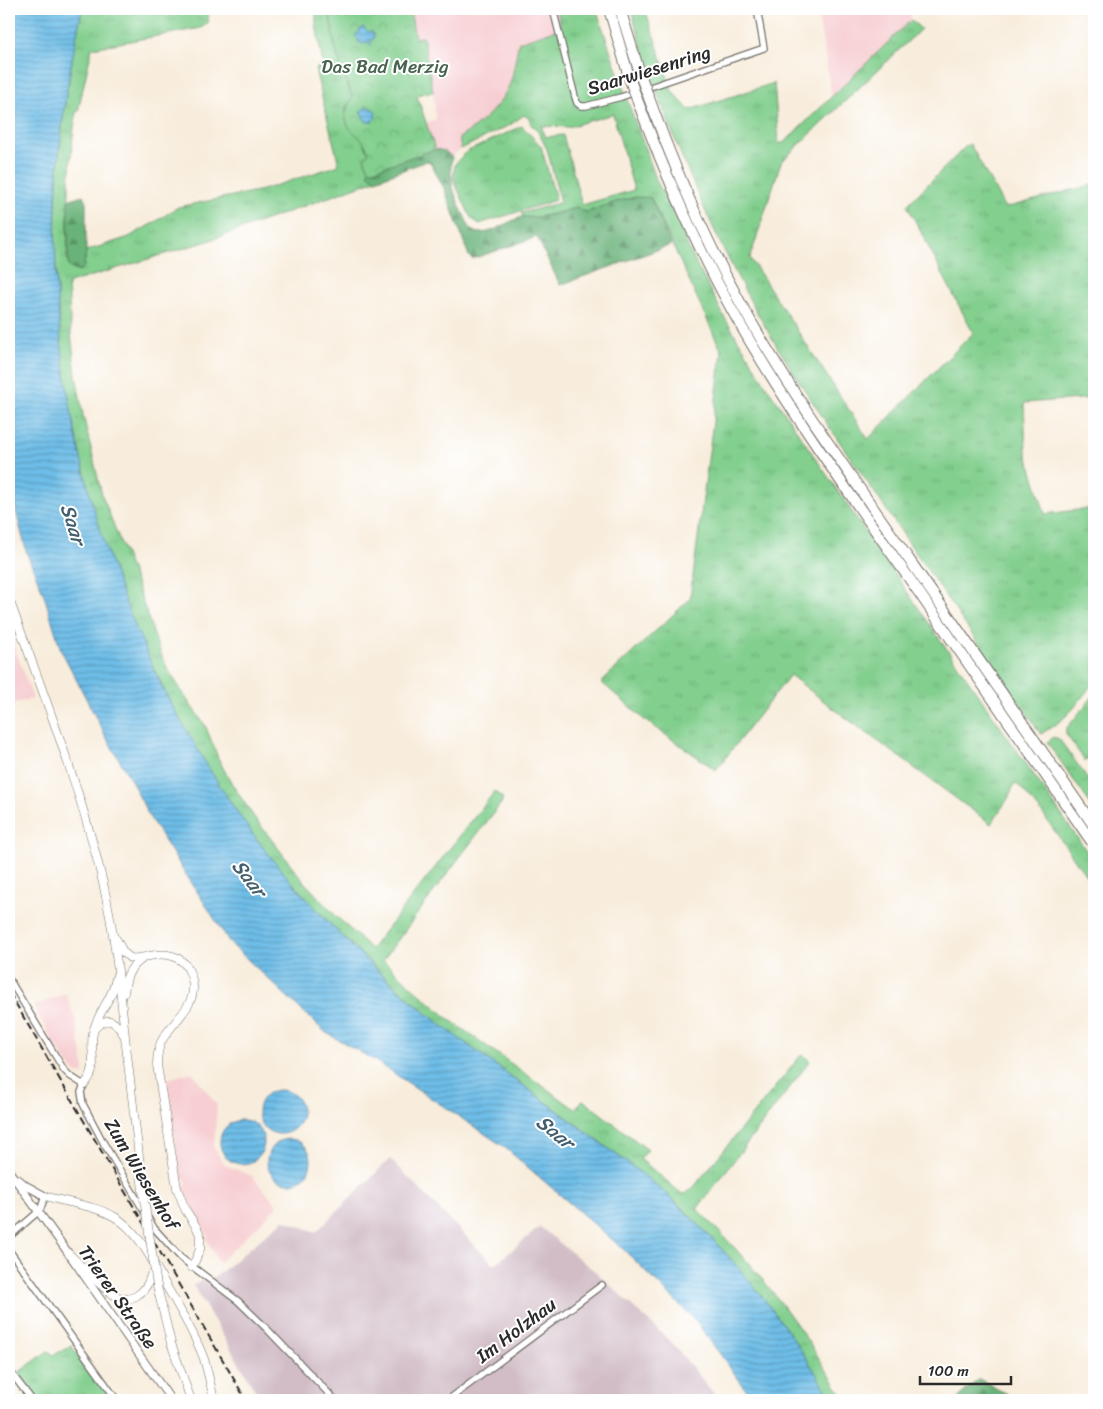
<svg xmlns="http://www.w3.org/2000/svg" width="1103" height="1409" viewBox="0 0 1103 1409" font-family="Sriracha,sans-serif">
<defs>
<pattern id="grass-tufts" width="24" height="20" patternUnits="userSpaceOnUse" patternTransform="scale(1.25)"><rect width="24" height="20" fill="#82cf8e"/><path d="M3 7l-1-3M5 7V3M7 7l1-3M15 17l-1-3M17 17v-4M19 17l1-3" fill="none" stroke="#70b27b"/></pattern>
<pattern id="forest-firs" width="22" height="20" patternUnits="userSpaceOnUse" patternTransform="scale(1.25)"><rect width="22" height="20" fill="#69b279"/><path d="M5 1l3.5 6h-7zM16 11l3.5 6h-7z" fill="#579163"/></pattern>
<pattern id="park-crowns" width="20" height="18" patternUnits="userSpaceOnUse" patternTransform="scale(1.25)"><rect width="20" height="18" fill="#82cf8e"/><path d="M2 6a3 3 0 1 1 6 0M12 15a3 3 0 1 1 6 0" fill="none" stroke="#70b27b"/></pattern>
<pattern id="water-rules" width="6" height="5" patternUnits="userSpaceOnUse" patternTransform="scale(1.25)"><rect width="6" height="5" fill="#6ebde8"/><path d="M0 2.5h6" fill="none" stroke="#5b9abc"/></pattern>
</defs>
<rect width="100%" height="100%" fill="#fff"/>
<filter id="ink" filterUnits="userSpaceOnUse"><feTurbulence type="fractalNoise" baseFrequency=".02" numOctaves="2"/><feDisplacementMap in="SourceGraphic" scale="10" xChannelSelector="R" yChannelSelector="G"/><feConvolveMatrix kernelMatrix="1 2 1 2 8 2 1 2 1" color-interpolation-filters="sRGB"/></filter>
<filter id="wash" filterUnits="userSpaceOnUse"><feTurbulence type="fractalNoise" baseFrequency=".0096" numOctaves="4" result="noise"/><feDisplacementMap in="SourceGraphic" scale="20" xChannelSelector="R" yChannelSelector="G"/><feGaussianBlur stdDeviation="1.12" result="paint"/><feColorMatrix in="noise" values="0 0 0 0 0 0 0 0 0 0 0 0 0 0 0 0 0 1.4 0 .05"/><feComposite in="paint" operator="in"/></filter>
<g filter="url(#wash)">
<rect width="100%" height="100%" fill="#f8eddc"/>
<!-- built -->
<g fill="#f7cfd3">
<path d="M 410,9 L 557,9 L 562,28 L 516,53 L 512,76 L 505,96 L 492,111 L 469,132 L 459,138 L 461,149 L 452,157 L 445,151 L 435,149 L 426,123 L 436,119 L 433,92 L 423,37 L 415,38 Z"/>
<path d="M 817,9 L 910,9 L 911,20 L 832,97 Z"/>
<path d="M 9,631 L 33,699 L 9,704 Z"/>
<path d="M 66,994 L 76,1022 L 84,1066 L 84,1074 L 77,1073 L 71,1069 L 55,1045 L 33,1006 Z"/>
<path d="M 192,1072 L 217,1105 L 214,1148 L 225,1165 L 252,1176 L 278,1206 L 219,1263 L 206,1238 L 208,1236 L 191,1208 L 182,1187 L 187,1185 L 186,1179 L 181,1180 L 164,1080 Z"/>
</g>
<!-- industrial -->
<path fill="#d2bdc7" d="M 390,1159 L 494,1265 L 540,1227 L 597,1273 L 674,1345 L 719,1400 L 261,1400 L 193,1285 L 201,1281 L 215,1277 L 284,1220 L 316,1232 Z"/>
<!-- grass -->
<g fill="url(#grass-tufts)" stroke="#567d5c" fill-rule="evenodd">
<path d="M 82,9 L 209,9 L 208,23 L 201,28 L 92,48 L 78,111 L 76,112 C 69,160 68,208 67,257 L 84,266 L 86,251 L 129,237 L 155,222 L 178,207 L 262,190 L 339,165 L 315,69 L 323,65 L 316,24 L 316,9 L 330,9 C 331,39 341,70 353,99 L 346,107 L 346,117 L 347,124 L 351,130 L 362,139 L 369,154 L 365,161 L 369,169 L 369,174 L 376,180 L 208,241 L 69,283 L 68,285 L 71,334 L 76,375 L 83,415 L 102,495 L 137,585 L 157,644 L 166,666 L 189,703 L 205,725 L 219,760 L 230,781 L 254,817 L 305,883 L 336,916 L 371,949 L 495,791 L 502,797 L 502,802 L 450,870 L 383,960 L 412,987 L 450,1020 L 575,1109 L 583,1100 L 648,1150 L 640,1159 L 681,1193 L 685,1194 L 693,1188 L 802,1054 L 810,1061 L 697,1209 C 720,1232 742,1255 762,1279 C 794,1317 820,1359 845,1400 L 832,1400 C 791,1330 740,1264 681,1207 C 659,1186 633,1167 609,1149 C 573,1121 536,1095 500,1068 C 475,1050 449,1032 425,1012 C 395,987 366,959 338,932 C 317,909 295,887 275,863 C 120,669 40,416 58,168 C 62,114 71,61 82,9 Z"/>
<path d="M 557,9 L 596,9 L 629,105 L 658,184 L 672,210 L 693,258 L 725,318 L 767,387 L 859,522 L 1094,862 L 1094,887 L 1040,810 L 1018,785 L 1014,784 L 1009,797 L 991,824 L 834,709 L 790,675 L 716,770 L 646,721 L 601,682 L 690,599 L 722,352 L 651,198 L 635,197 L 586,212 L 580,210 L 577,207 C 559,213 541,218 522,217 L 522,213 L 559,203 L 560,200 L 547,149 L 536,128 L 531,125 L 530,119 L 524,115 L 510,125 L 461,149 L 459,138 C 481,124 505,103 512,77 C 515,65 516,53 519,42 L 561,28 ZM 613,114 L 634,190 L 582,205 L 563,135 L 546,137 L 541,126 L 568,127 Z"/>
<path d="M 631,9 L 645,9 L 672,91 L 689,110 L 774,83 L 779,144 L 785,142 L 911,20 L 921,29 L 781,162 L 750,258 L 868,439 L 973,333 L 907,205 L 966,146 L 970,144 L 1005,208 L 1094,184 L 1094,398 L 1024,403 L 1026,451 L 1045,514 L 1094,508 L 1094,682 L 1073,709 L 1062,720 L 1041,734 C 988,657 934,580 881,502 C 834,434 786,366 746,293 C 711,228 681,159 656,89 C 646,63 639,36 631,9 Z"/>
<path d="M 522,126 L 541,146 L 556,200 L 479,224 L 471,218 L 453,179 L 455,164 L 466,152 Z"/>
<path d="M 1094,695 L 1094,752 L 1085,761 L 1066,734 L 1066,729 Z"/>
<path d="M 1054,737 L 1059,739 L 1094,787 L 1094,809 L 1047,742 Z"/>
<path d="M 71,1346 L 111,1400 L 39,1400 L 18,1373 L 48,1351 L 54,1355 Z"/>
</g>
<!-- forest -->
<g fill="url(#forest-firs)" stroke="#4a6e52">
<path d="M 435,149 L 445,151 L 452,157 C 447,186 459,204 471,230 C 488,240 506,220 523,217 C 526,217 531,218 534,217 C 549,216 563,212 577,207 L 580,210 L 586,212 C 605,206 631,194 651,198 L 671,245 L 560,285 L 537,237 L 472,259 L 469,256 L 444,188 L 430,162 L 427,161 L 376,180 L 368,174 L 369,169 L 373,170 Z"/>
<path d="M 83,195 L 86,202 L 86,251 L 84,266 L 79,272 L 70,268 L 68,264 L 68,200 Z"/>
<path d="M 979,1379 L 1018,1400 L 957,1400 L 962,1394 Z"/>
</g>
<!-- park -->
<path fill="url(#park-crowns)" stroke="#567d5c" d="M 330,9 L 410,9 L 415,38 L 423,37 L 433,92 L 423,93 L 417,96 L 435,149 L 373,170 L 369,169 L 365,161 L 365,157 L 369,153 C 367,149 365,143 361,139 C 359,136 355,134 352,131 C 343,122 344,107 353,98 C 341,70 331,39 330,9 Z"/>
<!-- water -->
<g fill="url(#water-rules)" stroke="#4c748a">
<path d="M 9,9 L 82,9 C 71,61 62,114 58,167 C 45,328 78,499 144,646 C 152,664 159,682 168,698 C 176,713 185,728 194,743 C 219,786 246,828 278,866 C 326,924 382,978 441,1025 C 492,1063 544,1100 594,1138 C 623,1160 654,1181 680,1207 C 740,1263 791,1329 832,1400 L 754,1400 L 694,1319 L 622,1248 L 503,1146 L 374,1060 L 325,1032 L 230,943 L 150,818 L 131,780 L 106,737 L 61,650 L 43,592 L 27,554 L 9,484 Z"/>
<path d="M 363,27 L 368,32 L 371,31 L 374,34 L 374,38 L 373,39 L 369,40 L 372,43 L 370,45 L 367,42 L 363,44 L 358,42 L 359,40 L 355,36 Z"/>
<path d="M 366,107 L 369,107 L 373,110 L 374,109 L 376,112 L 375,116 L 376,116 L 373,121 L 366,122 L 366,120 L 363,118 L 362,113 L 360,112 Z"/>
<circle cx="280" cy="1112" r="22"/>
<circle cx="242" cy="1142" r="22"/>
<circle cx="289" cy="1161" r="22"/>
</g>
</g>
<g filter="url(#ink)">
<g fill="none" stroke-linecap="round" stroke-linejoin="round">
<!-- minor casing -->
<g stroke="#736f69" stroke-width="8">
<g id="minor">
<path d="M 553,9 L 575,97 L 577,103 L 581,106 L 586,106 L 621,97 L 764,48 L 757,9"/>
<path d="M 9,979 L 64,1070 L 70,1076 L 84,1085 L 81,1092 L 83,1104 L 103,1142 L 154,1228 L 181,1258 L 238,1301 L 266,1328 L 335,1400"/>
<path d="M 9,1237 L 38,1212 L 41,1208 L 45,1196"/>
<path d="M 9,1250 L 117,1400"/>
<path d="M 9,1370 L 32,1400"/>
<path d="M 448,1400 L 602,1285"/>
</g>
</g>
<!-- tertiary casing -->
<g stroke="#736f69" stroke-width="9">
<g id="tertiary">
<path d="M 9,1171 L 69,1254 L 171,1400"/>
<path d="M 18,1179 L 25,1185 L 45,1196"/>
</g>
</g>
<!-- secondary casing -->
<g stroke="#736f69" stroke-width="9">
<g id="secondary">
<path d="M 9,599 C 43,693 80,786 103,883 C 115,934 120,986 125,1037 C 131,1091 138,1145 144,1199"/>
<path d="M 116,939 L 123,952 L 130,958 C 143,960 154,952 168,955 C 177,956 186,963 189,971 C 204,1004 174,1017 161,1042 C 158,1050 157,1058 157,1065 L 177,1188 L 185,1209 L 197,1228 L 200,1235 L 200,1249 L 195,1261 L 191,1267"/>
<path d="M 124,993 C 126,977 128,969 142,959"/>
<path d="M 95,1028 C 109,1015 115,1021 124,1035"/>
<path d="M 84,1085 C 100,1067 89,1054 93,1033 C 96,1018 105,1007 111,994 C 114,988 115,981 117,975"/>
<path d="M 45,1196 C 67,1203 94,1205 115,1217 C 140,1232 153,1263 167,1287 C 180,1310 195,1334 204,1359 C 208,1373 211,1386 214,1400"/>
<path d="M 69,1254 C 82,1266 98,1285 113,1294 C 130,1306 146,1293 151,1275"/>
<path d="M 157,1286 L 171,1343 L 191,1400"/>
</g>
</g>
<!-- motorway casing -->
<g stroke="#736f69" stroke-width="12">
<g id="motorway">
<path d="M 609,9 L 630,80"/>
<path d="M 620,9 L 641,77"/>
<path d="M 649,98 C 675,170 705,239 742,306 C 792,395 852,477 910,561 C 972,649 1033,738 1094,826"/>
<path d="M 638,102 C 665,173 695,243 732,310 C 785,405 849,493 911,581 C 972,669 1033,757 1094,845"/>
</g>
</g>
<!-- minor -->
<use href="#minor" stroke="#fff" stroke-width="5.5"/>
<!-- tertiary -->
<use href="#tertiary" stroke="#fff" stroke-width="7"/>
<!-- secondary -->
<use href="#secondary" stroke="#fff" stroke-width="8"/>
<!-- motorway -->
<use href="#motorway" stroke="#fff" stroke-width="10"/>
<!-- rail -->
<path stroke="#2b2b2b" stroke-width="2" stroke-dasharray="8 4" stroke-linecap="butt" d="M 9,992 L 246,1400"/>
<!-- secondary-bridge casing -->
<g stroke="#736f69" stroke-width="9" stroke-linecap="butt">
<path id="secondary-bridge" d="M 144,1199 L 157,1286"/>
</g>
<!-- motorway-bridge casing -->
<g stroke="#736f69" stroke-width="12" stroke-linecap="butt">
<g id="motorway-bridge">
<path d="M 641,77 L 649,98"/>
<path d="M 630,80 L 638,102"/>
</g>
</g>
<!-- secondary-bridge -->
<use href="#secondary-bridge" stroke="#fff" stroke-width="8"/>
<!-- motorway-bridge -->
<use href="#motorway-bridge" stroke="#fff" stroke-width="10"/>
</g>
</g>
<g text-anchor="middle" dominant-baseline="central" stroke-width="4" stroke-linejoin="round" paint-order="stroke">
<!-- park labels -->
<g font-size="19" fill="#49644e" stroke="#fff">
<text x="385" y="66">Das Bad Merzig</text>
</g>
<!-- street labels -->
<g font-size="19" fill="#2b2b2b" stroke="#fff">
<text transform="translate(649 70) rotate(-17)">Saarwiesenring</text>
<text transform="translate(142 1174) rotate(59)">Zum Wiesenhof</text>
<text transform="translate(118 1297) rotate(55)">Trierer Straße</text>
<text transform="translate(516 1330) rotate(-37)">Im Holzhau</text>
</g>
<!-- water labels -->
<g font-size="20" font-style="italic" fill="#425e6d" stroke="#fff">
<text transform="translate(73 524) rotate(72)">Saar</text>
<text transform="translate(249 878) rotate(52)">Saar</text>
<text transform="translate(555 1132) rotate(39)">Saar</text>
</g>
</g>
<!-- margin -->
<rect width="1103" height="1409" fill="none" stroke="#fff" stroke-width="30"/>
<!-- scale -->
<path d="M920 1376v8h91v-8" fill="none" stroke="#2b2b2b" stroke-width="2.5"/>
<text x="928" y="1376" font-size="15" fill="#2b2b2b" stroke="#ffffff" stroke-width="4" paint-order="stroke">100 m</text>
</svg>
